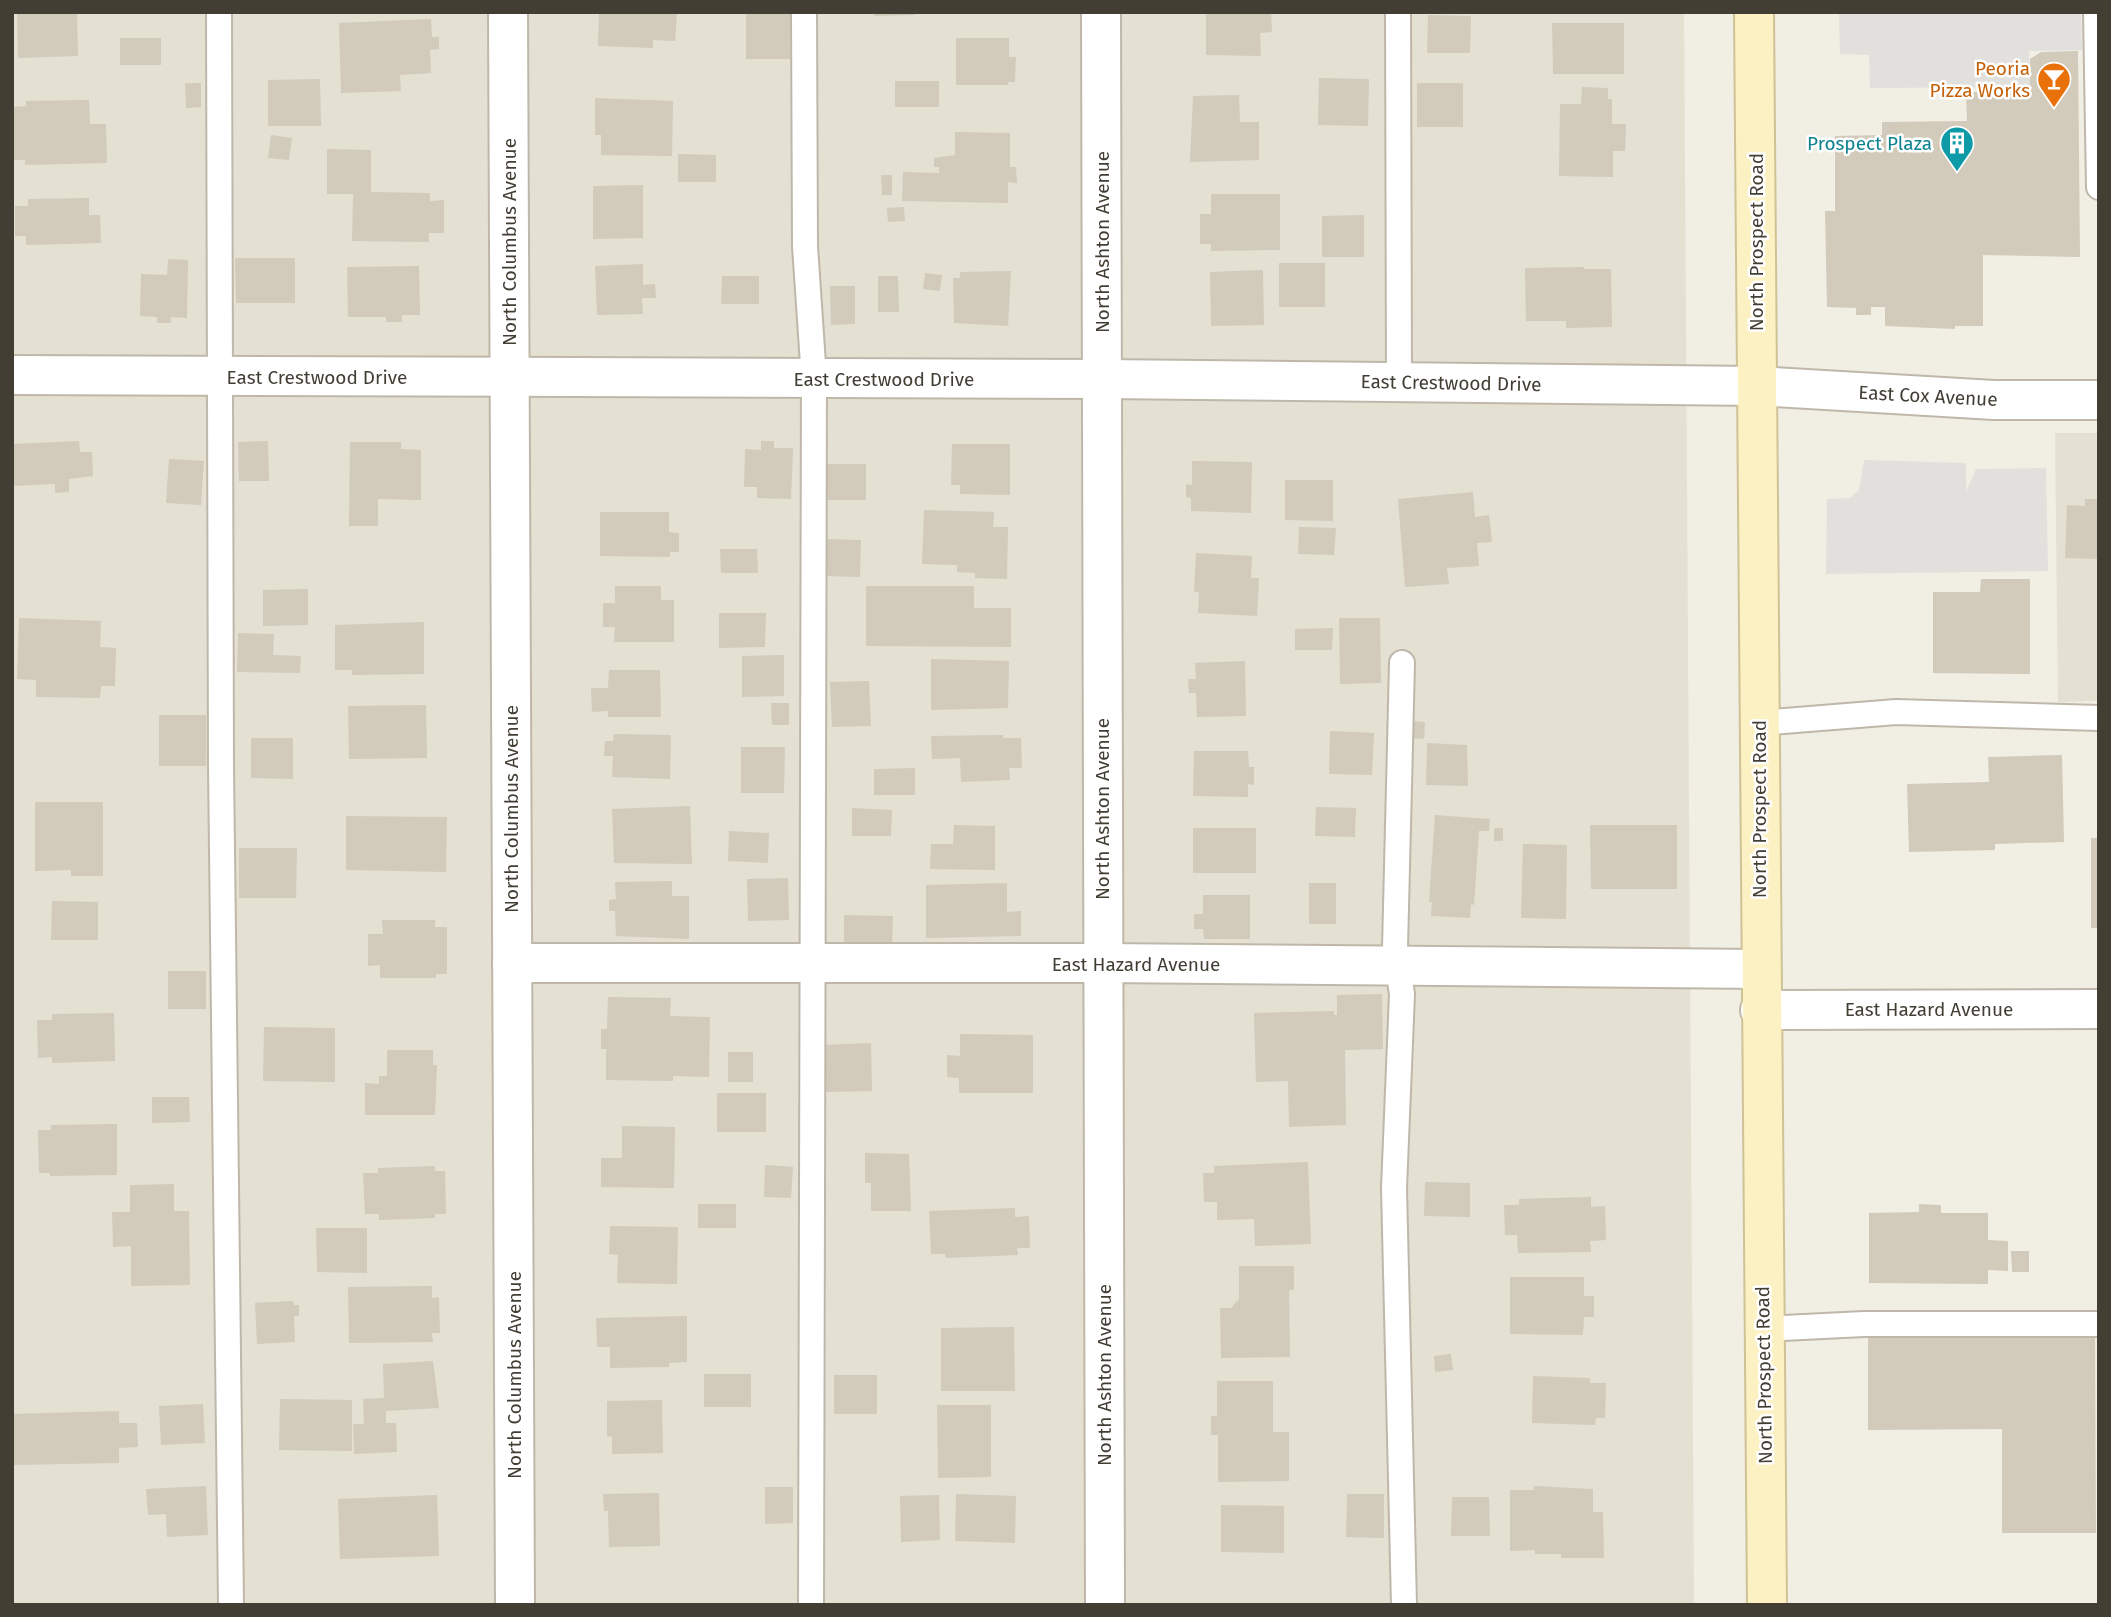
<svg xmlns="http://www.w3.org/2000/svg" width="2111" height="1617" viewBox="0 0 2111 1617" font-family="'Fira Sans',sans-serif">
<rect width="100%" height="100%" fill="#f1eee4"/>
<!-- residential -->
<g fill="#e4e0d2">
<path d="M 12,12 L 1684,12 L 1694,1605 L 12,1605 Z"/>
<path d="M 2055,433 L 2099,433 L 2099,701 L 2058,702 Z"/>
</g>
<!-- parking -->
<g fill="#e2e0dc">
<path d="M 1839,12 L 2081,12 L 2082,50 L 2029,51 L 2030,87 L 1870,88 L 1869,55 L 1840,54 Z"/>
<path d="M 1864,460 L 1966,463 L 1966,492 L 1976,469 L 2046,468 L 2048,571 L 1826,574 L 1827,499 L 1850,498 L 1859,490 Z"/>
</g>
<!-- building -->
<g fill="#d2caba">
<path d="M 17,12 L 77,12 L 78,56 L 18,58 Z"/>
<path d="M 599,12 L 677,12 L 675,41 L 653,40 L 653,48 L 598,46 Z"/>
<rect x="746" y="12" width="44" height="47"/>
<path d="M 874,12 L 915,12 L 915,15 L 874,16 Z"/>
<path d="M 1206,12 L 1271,12 L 1272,32 L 1260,33 L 1261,56 L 1206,55 Z"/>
<path d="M 1428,15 L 1471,16 L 1470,53 L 1427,53 Z"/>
<path d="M 431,19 L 432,37 L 439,37 L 439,49 L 430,50 L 431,73 L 400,75 L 401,91 L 341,93 L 339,23 Z"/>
<path d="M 1552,23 L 1624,23 L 1624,74 L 1553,74 Z"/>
<rect x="120" y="38" width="41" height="27"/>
<path d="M 956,38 L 1009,38 L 1009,57 L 1016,57 L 1015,82 L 1008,82 L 1008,85 L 956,85 Z"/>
<path d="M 2078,51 L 2080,257 L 1983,255 L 1983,326 L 1955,326 L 1955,329 L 1885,326 L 1885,307 L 1871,307 L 1871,315 L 1856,315 L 1856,308 L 1827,307 L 1825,211 L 1835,211 L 1835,136 L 1882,135 L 1882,122 L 1967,121 L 1966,92 L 2030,92 L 2030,59 L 2041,52 Z"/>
<path d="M 1319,78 L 1369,79 L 1368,126 L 1318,125 Z"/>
<path d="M 320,79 L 321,126 L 268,126 L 268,80 Z"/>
<rect x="895" y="81" width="44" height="26"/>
<path d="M 185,83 L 201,83 L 201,107 L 186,108 Z"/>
<rect x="1417" y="83" width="46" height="44"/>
<path d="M 1582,87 L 1608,88 L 1608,99 L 1612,99 L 1612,124 L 1626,124 L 1625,151 L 1613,151 L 1613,177 L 1559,176 L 1560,104 L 1581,104 Z"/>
<path d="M 1239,95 L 1240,122 L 1259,122 L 1259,160 L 1190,162 L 1193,96 Z"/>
<path d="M 595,98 L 673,101 L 672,156 L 601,155 L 601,135 L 595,135 Z"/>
<path d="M 89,100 L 90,124 L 106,124 L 107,163 L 25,165 L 25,160 L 12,160 L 12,107 L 26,106 L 26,101 Z"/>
<path d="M 955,132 L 1010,133 L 1010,167 L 1016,167 L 1017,183 L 1008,182 L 1008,203 L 902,201 L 903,172 L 939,173 L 939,167 L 934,167 L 934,158 L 955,155 Z"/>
<path d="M 271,135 L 292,138 L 289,160 L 268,158 Z"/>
<path d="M 327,149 L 371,150 L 371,192 L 430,193 L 430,201 L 444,200 L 444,233 L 429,233 L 429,242 L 352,241 L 353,194 L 327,194 Z"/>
<path d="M 678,154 L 716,155 L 716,182 L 678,182 Z"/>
<path d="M 881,175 L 892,175 L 892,195 L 882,195 Z"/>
<path d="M 643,185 L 643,238 L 593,239 L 593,186 Z"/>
<path d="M 1211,194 L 1280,194 L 1280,250 L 1211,251 L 1211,244 L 1200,244 L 1200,214 L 1211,214 Z"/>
<path d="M 89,198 L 89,215 L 100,215 L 101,243 L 26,245 L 26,236 L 15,236 L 15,206 L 28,206 L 28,199 Z"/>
<path d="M 904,207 L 905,221 L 888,222 L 887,208 Z"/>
<path d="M 1364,215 L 1364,257 L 1322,257 L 1322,216 Z"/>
<path d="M 235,258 L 295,258 L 295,303 L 236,303 Z"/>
<path d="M 168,259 L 188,260 L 187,318 L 171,317 L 171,323 L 157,323 L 157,317 L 140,316 L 141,274 L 167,275 Z"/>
<rect x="1279" y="263" width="46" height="44"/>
<path d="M 643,264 L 643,285 L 655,284 L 656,298 L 642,298 L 643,314 L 597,315 L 595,266 Z"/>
<path d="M 419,266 L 420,315 L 402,315 L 402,322 L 386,322 L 386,317 L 348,317 L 347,267 Z"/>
<path d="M 1584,267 L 1584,269 L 1611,269 L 1612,327 L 1566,328 L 1566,321 L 1526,321 L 1525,268 Z"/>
<path d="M 1263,270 L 1264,325 L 1211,326 L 1210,272 Z"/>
<path d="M 1011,271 L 1008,326 L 954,323 L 953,278 L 960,278 L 960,272 Z"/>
<path d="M 925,273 L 942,275 L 940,291 L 923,289 Z"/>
<path d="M 722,276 L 759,276 L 759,304 L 721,304 Z"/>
<path d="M 878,276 L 898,276 L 899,312 L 878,312 Z"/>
<path d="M 830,286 L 855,286 L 855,324 L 831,325 Z"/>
<path d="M 79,441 L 80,452 L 92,452 L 93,476 L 69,479 L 69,492 L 55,493 L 55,484 L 12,486 L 12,444 Z"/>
<path d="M 268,441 L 269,481 L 239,481 L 238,442 Z"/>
<path d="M 761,441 L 774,441 L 774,448 L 793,448 L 791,499 L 757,498 L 757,487 L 744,487 L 745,449 L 761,450 Z"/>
<path d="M 350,442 L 401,442 L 401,449 L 421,450 L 421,500 L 378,499 L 378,526 L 349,526 Z"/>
<path d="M 952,444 L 1010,444 L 1010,495 L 960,494 L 960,485 L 951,485 Z"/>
<path d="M 169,459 L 204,461 L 201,505 L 166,503 Z"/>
<path d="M 1192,461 L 1252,462 L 1251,513 L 1191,511 L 1191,498 L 1186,497 L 1186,484 L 1192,485 Z"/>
<rect x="826" y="464" width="40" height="36"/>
<path d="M 1285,480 L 1333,480 L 1333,521 L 1285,520 Z"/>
<path d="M 1473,492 L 1475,517 L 1489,515 L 1492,542 L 1477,543 L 1479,566 L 1447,568 L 1449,584 L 1405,587 L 1398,499 Z"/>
<path d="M 2085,499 L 2099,499 L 2099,559 L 2065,558 L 2067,505 L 2085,506 Z"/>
<path d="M 924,510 L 994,512 L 993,527 L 1008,527 L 1007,579 L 975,578 L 975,573 L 957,572 L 957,565 L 922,564 Z"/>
<path d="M 600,512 L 669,512 L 669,532 L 679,533 L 679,552 L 670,552 L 670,557 L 600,556 Z"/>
<path d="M 1299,527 L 1336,528 L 1334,555 L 1298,554 Z"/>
<path d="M 825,539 L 861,540 L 860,577 L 824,576 Z"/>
<path d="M 720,549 L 757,549 L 758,573 L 721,573 Z"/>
<path d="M 1196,553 L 1252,556 L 1251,578 L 1259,578 L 1257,616 L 1198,613 L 1199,592 L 1194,592 Z"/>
<path d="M 1981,579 L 2030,579 L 2030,674 L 1933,673 L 1933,592 L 1980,592 Z"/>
<path d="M 615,586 L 661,586 L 661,600 L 674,600 L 674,642 L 614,642 L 615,627 L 603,627 L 603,603 L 615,603 Z"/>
<path d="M 866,586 L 974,586 L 974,608 L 1011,608 L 1011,647 L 866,646 Z"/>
<path d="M 308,589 L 308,625 L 263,626 L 263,590 Z"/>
<path d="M 719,613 L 766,613 L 765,647 L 719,648 Z"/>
<path d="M 19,618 L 101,621 L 100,647 L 116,648 L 115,686 L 101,686 L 100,698 L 36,697 L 36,680 L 17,679 Z"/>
<path d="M 1339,618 L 1380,618 L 1381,683 L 1340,684 Z"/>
<path d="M 424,622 L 424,674 L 352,675 L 352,670 L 335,670 L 335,625 Z"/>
<path d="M 1333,628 L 1332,650 L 1295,650 L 1295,629 Z"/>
<path d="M 238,633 L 274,634 L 273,655 L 301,656 L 300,673 L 237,672 Z"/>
<path d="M 784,655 L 784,696 L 742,697 L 742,656 Z"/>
<path d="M 931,659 L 1009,661 L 1008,708 L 931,710 Z"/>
<path d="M 1245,661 L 1246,716 L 1197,717 L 1196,693 L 1189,693 L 1188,679 L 1196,679 L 1195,663 Z"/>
<path d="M 609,670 L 660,670 L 661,717 L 608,717 L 608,711 L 592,712 L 591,688 L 608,688 Z"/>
<path d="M 869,681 L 871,726 L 832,727 L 830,682 Z"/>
<path d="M 771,703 L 789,703 L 789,725 L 772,725 Z"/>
<path d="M 426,705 L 427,758 L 349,759 L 348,706 Z"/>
<rect x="159" y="715" width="47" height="51"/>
<path d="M 1411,721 L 1425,722 L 1424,739 L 1410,738 Z"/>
<path d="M 1330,731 L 1374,733 L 1372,775 L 1329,774 Z"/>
<path d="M 614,734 L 671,735 L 670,779 L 612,777 L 613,756 L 604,756 L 605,741 L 613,741 Z"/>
<path d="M 1003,735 L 1003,738 L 1021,738 L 1022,768 L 1009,768 L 1010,780 L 961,782 L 960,758 L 932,759 L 931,736 Z"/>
<path d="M 251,738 L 293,738 L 293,779 L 251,778 Z"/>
<path d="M 1427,743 L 1467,745 L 1468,786 L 1426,785 Z"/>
<path d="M 741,747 L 785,747 L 784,793 L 741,793 Z"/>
<path d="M 1194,751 L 1248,751 L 1249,767 L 1254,767 L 1254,785 L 1248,784 L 1248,797 L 1193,796 Z"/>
<path d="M 2062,755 L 2064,842 L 1995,844 L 1995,850 L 1909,852 L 1907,784 L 1989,782 L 1988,757 Z"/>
<path d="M 915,768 L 915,795 L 874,795 L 874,769 Z"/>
<path d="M 35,802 L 103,802 L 103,876 L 71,876 L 71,870 L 35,871 Z"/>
<path d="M 690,806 L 692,864 L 614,863 L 612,809 Z"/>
<path d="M 1316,807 L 1356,808 L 1355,837 L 1315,836 Z"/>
<path d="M 852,808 L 892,810 L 891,836 L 852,836 Z"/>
<path d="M 1435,815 L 1490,819 L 1489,831 L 1479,831 L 1474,905 L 1471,904 L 1470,918 L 1431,916 L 1432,902 L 1429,902 Z"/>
<path d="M 346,816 L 447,817 L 446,872 L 346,870 Z"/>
<path d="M 954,825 L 995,826 L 995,870 L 930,869 L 931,844 L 953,844 Z"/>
<path d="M 1590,825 L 1677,825 L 1677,889 L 1591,889 Z"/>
<rect x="1193" y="828" width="63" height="45"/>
<rect x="1494" y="828" width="9" height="13"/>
<path d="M 729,831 L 769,833 L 768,863 L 728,861 Z"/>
<rect x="2091" y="838" width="8" height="90"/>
<path d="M 1523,844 L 1567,845 L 1566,919 L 1521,918 Z"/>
<path d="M 239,848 L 297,848 L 296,898 L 239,898 Z"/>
<path d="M 788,878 L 789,920 L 748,921 L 747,879 Z"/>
<path d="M 672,881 L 672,896 L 689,896 L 689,939 L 616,936 L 615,911 L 609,911 L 609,900 L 616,899 L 615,882 Z"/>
<path d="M 1007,883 L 1007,912 L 1021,911 L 1021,936 L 926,938 L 926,885 Z"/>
<rect x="1309" y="883" width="27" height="41"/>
<path d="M 1203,895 L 1250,895 L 1250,939 L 1204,939 L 1203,929 L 1194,929 L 1194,914 L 1203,914 Z"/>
<path d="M 52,901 L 98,902 L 98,940 L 51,940 Z"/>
<path d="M 844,915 L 893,916 L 892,946 L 844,946 Z"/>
<path d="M 382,920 L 435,920 L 435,927 L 447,927 L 447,974 L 436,974 L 436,978 L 380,978 L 380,965 L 368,966 L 368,934 L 383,934 Z"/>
<rect x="168" y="971" width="38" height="38"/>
<path d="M 1382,994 L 1383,1049 L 1345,1050 L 1346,1125 L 1289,1127 L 1288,1081 L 1256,1082 L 1254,1013 L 1334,1011 L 1334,1015 L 1337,1015 L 1337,995 Z"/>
<path d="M 608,997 L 671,998 L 670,1016 L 710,1017 L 709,1077 L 673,1076 L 673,1081 L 606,1080 L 606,1049 L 601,1049 L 601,1029 L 607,1029 Z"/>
<path d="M 114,1013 L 115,1061 L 52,1063 L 52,1057 L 38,1058 L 37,1020 L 52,1020 L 52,1014 Z"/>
<path d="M 264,1027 L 335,1028 L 335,1082 L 263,1081 Z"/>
<path d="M 960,1034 L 1033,1035 L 1033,1093 L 959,1093 L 959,1078 L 947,1077 L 947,1055 L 960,1056 Z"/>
<path d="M 871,1043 L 872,1091 L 826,1092 L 824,1045 Z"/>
<path d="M 387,1050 L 433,1050 L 433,1065 L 437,1065 L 435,1115 L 365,1115 L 365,1083 L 379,1084 L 379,1076 L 387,1076 Z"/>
<rect x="728" y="1052" width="25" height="30"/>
<rect x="717" y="1093" width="49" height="39"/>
<path d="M 152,1097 L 189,1097 L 190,1122 L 152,1123 Z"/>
<path d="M 117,1124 L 117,1175 L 50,1176 L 50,1173 L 39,1173 L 38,1130 L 51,1130 L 51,1125 Z"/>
<path d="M 622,1126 L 675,1127 L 674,1188 L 601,1187 L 601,1158 L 622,1158 Z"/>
<path d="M 865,1153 L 909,1154 L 911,1211 L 871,1211 L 871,1183 L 865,1183 Z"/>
<path d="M 1308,1162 L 1311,1244 L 1255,1246 L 1254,1219 L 1217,1220 L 1217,1202 L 1204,1202 L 1203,1173 L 1214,1173 L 1214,1166 Z"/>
<path d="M 765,1165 L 793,1167 L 791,1198 L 764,1197 Z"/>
<path d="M 435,1166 L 435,1171 L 445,1171 L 446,1214 L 435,1214 L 435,1218 L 379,1220 L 379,1214 L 365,1214 L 363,1173 L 378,1173 L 378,1168 Z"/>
<path d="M 1425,1182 L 1470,1183 L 1470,1217 L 1424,1216 Z"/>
<path d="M 174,1184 L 174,1211 L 189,1211 L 190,1285 L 131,1286 L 131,1246 L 113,1247 L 112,1212 L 130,1212 L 130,1185 Z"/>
<path d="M 1591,1197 L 1591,1207 L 1605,1206 L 1606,1240 L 1590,1241 L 1591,1252 L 1518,1253 L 1517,1235 L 1505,1235 L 1504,1205 L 1519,1205 L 1519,1199 Z"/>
<rect x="698" y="1204" width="38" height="24"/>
<path d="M 1919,1204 L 1941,1205 L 1941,1213 L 1988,1213 L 1988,1240 L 2008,1241 L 2008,1271 L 1988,1270 L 1988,1284 L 1869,1283 L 1869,1213 L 1919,1212 Z"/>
<path d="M 1015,1208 L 1015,1217 L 1029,1216 L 1030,1248 L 1017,1248 L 1018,1255 L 946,1258 L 945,1254 L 931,1254 L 929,1211 Z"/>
<path d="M 610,1226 L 678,1227 L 677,1284 L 617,1283 L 618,1255 L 609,1254 Z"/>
<path d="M 316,1228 L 367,1228 L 367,1273 L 317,1272 Z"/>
<path d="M 2011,1251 L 2029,1251 L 2029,1272 L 2012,1272 Z"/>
<path d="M 1239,1266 L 1294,1266 L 1294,1290 L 1289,1290 L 1290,1357 L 1221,1358 L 1220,1308 L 1231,1308 L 1239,1299 Z"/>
<path d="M 1510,1277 L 1584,1277 L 1584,1296 L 1594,1296 L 1594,1317 L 1584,1317 L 1583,1335 L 1510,1334 Z"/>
<path d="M 432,1286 L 432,1298 L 439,1297 L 440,1333 L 432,1333 L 433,1342 L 349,1343 L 348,1287 Z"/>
<path d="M 293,1301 L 294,1305 L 299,1305 L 299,1316 L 294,1316 L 295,1342 L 257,1344 L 255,1303 Z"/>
<path d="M 687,1316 L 687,1362 L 669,1363 L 669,1367 L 610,1368 L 610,1347 L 597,1347 L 596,1318 Z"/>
<path d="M 1014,1327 L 1015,1391 L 941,1391 L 941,1328 Z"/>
<path d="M 2095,1335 L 2096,1533 L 2002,1533 L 2002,1429 L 1868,1430 L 1868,1336 Z"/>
<path d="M 1451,1354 L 1453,1370 L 1435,1372 L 1434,1356 Z"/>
<path d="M 433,1361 L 439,1408 L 386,1411 L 386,1423 L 396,1423 L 397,1452 L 354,1454 L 353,1424 L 364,1424 L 363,1399 L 384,1398 L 383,1364 Z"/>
<rect x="704" y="1374" width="47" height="33"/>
<rect x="834" y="1375" width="43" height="39"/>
<path d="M 1533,1376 L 1590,1378 L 1590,1383 L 1606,1383 L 1605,1418 L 1596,1418 L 1595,1425 L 1532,1423 Z"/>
<path d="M 1217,1381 L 1273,1381 L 1273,1432 L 1289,1432 L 1289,1481 L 1218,1482 L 1218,1435 L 1211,1435 L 1211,1416 L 1217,1416 Z"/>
<path d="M 280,1399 L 352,1400 L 352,1451 L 279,1450 Z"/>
<path d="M 662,1400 L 663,1453 L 612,1454 L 612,1436 L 607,1437 L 607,1401 Z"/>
<path d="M 203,1404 L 205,1443 L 161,1445 L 159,1406 Z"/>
<path d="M 937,1405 L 991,1405 L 991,1477 L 938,1478 Z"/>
<path d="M 119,1411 L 119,1423 L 137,1423 L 138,1447 L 119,1448 L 119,1463 L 12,1465 L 12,1414 Z"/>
<path d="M 206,1486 L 208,1535 L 167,1537 L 166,1514 L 148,1515 L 146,1489 Z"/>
<path d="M 1534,1486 L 1593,1489 L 1593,1512 L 1603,1512 L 1604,1558 L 1561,1558 L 1561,1554 L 1535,1554 L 1535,1550 L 1510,1551 L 1510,1490 L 1534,1490 Z"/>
<path d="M 765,1487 L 793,1487 L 793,1523 L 765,1524 Z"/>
<path d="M 659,1493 L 660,1546 L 609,1547 L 608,1511 L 604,1511 L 603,1494 Z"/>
<path d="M 956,1494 L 1016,1496 L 1015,1543 L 955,1541 Z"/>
<path d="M 1347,1494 L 1384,1494 L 1384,1538 L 1346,1537 Z"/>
<path d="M 437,1495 L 439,1556 L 340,1559 L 338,1499 Z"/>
<path d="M 939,1495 L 940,1540 L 901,1542 L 900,1496 Z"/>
<path d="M 1452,1497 L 1489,1497 L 1490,1536 L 1451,1536 Z"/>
<path d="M 1221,1505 L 1284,1506 L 1284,1553 L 1221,1552 Z"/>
</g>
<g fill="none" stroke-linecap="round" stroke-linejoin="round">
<!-- service casing -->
<g stroke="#bfb8aa" stroke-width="28">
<g id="service">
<path d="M 219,12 L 221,766 L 231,1605"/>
<path d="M 804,12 L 805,246 L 814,379 L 811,1605"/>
<path d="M 1398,12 L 1399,382"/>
<path d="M 2096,12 L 2099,187"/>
<path d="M 1402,663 L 1395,948 L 1402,994 L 1394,1188 L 1404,1605"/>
<path d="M 1759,723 L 1896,712 L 2099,718"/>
<path d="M 1764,1329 L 1864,1324 L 2099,1324"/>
</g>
</g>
<!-- minor casing -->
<g stroke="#bfb8aa" stroke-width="42">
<g id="minor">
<path d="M 508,12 L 515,1605"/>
<path d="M 1101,12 L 1105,1605"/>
<path d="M 12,375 L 1103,379 L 1757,386 L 1994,400 L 2099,400"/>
<path d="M 512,963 L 1102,963 L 1760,969"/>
<path d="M 1760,1010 L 2099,1009"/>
</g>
</g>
<!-- secondary casing -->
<g stroke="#cfc296" stroke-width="42">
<path id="secondary" d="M 1754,12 L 1767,1605"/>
</g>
<!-- service -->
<use href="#service" stroke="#fff" stroke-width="24"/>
<!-- minor -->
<use href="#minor" stroke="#fff" stroke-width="38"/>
<!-- secondary -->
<use href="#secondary" stroke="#fbf1c3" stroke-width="38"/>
</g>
<!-- icons -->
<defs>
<g id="bar-pin" transform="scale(1.75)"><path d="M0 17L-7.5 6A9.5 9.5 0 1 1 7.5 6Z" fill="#e8710a" stroke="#fff"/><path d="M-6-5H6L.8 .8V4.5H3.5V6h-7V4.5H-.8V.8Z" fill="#fff"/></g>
<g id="building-pin" transform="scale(1.75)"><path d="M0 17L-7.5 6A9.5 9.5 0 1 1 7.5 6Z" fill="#0f9aa8" stroke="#fff"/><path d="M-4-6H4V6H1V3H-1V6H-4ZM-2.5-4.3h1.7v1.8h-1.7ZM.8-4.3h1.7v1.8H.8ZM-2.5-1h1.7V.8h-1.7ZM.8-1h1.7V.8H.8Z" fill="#fff"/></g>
</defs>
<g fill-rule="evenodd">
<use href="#bar-pin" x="2054" y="79"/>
<use href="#building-pin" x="1957" y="143"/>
</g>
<g text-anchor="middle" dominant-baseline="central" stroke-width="5" stroke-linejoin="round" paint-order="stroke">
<!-- food labels -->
<g font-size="19" fill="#c56008" stroke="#fff" text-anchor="end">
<text x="2030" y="68">Peoria<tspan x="2030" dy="22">Pizza Works</tspan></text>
</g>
<!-- culture labels -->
<g font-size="19" fill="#0d838f" stroke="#fff" text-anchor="end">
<text x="1932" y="143">Prospect Plaza</text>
</g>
<!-- street labels -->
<g font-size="19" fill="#423e34" stroke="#fff">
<text transform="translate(509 242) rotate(-90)">North Columbus Avenue</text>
<text transform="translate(1102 242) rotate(-90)">North Ashton Avenue</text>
<text transform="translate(1756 242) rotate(-90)">North Prospect Road</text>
<text x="317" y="377">East Crestwood Drive</text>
<text x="884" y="379">East Crestwood Drive</text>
<text transform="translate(1451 383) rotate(1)">East Crestwood Drive</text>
<text transform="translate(1928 396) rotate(3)">East Cox Avenue</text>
<text transform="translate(511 809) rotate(-90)">North Columbus Avenue</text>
<text transform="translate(1102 809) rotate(-90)">North Ashton Avenue</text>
<text transform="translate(1759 809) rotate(-90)">North Prospect Road</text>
<text x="1136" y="964">East Hazard Avenue</text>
<text x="1929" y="1009">East Hazard Avenue</text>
<text transform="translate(514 1375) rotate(-90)">North Columbus Avenue</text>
<text transform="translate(1104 1375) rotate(-90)">North Ashton Avenue</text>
<text transform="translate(1764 1375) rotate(-91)">North Prospect Road</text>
</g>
</g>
<!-- border -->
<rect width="2111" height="1617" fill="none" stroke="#423e34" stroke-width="28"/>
</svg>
